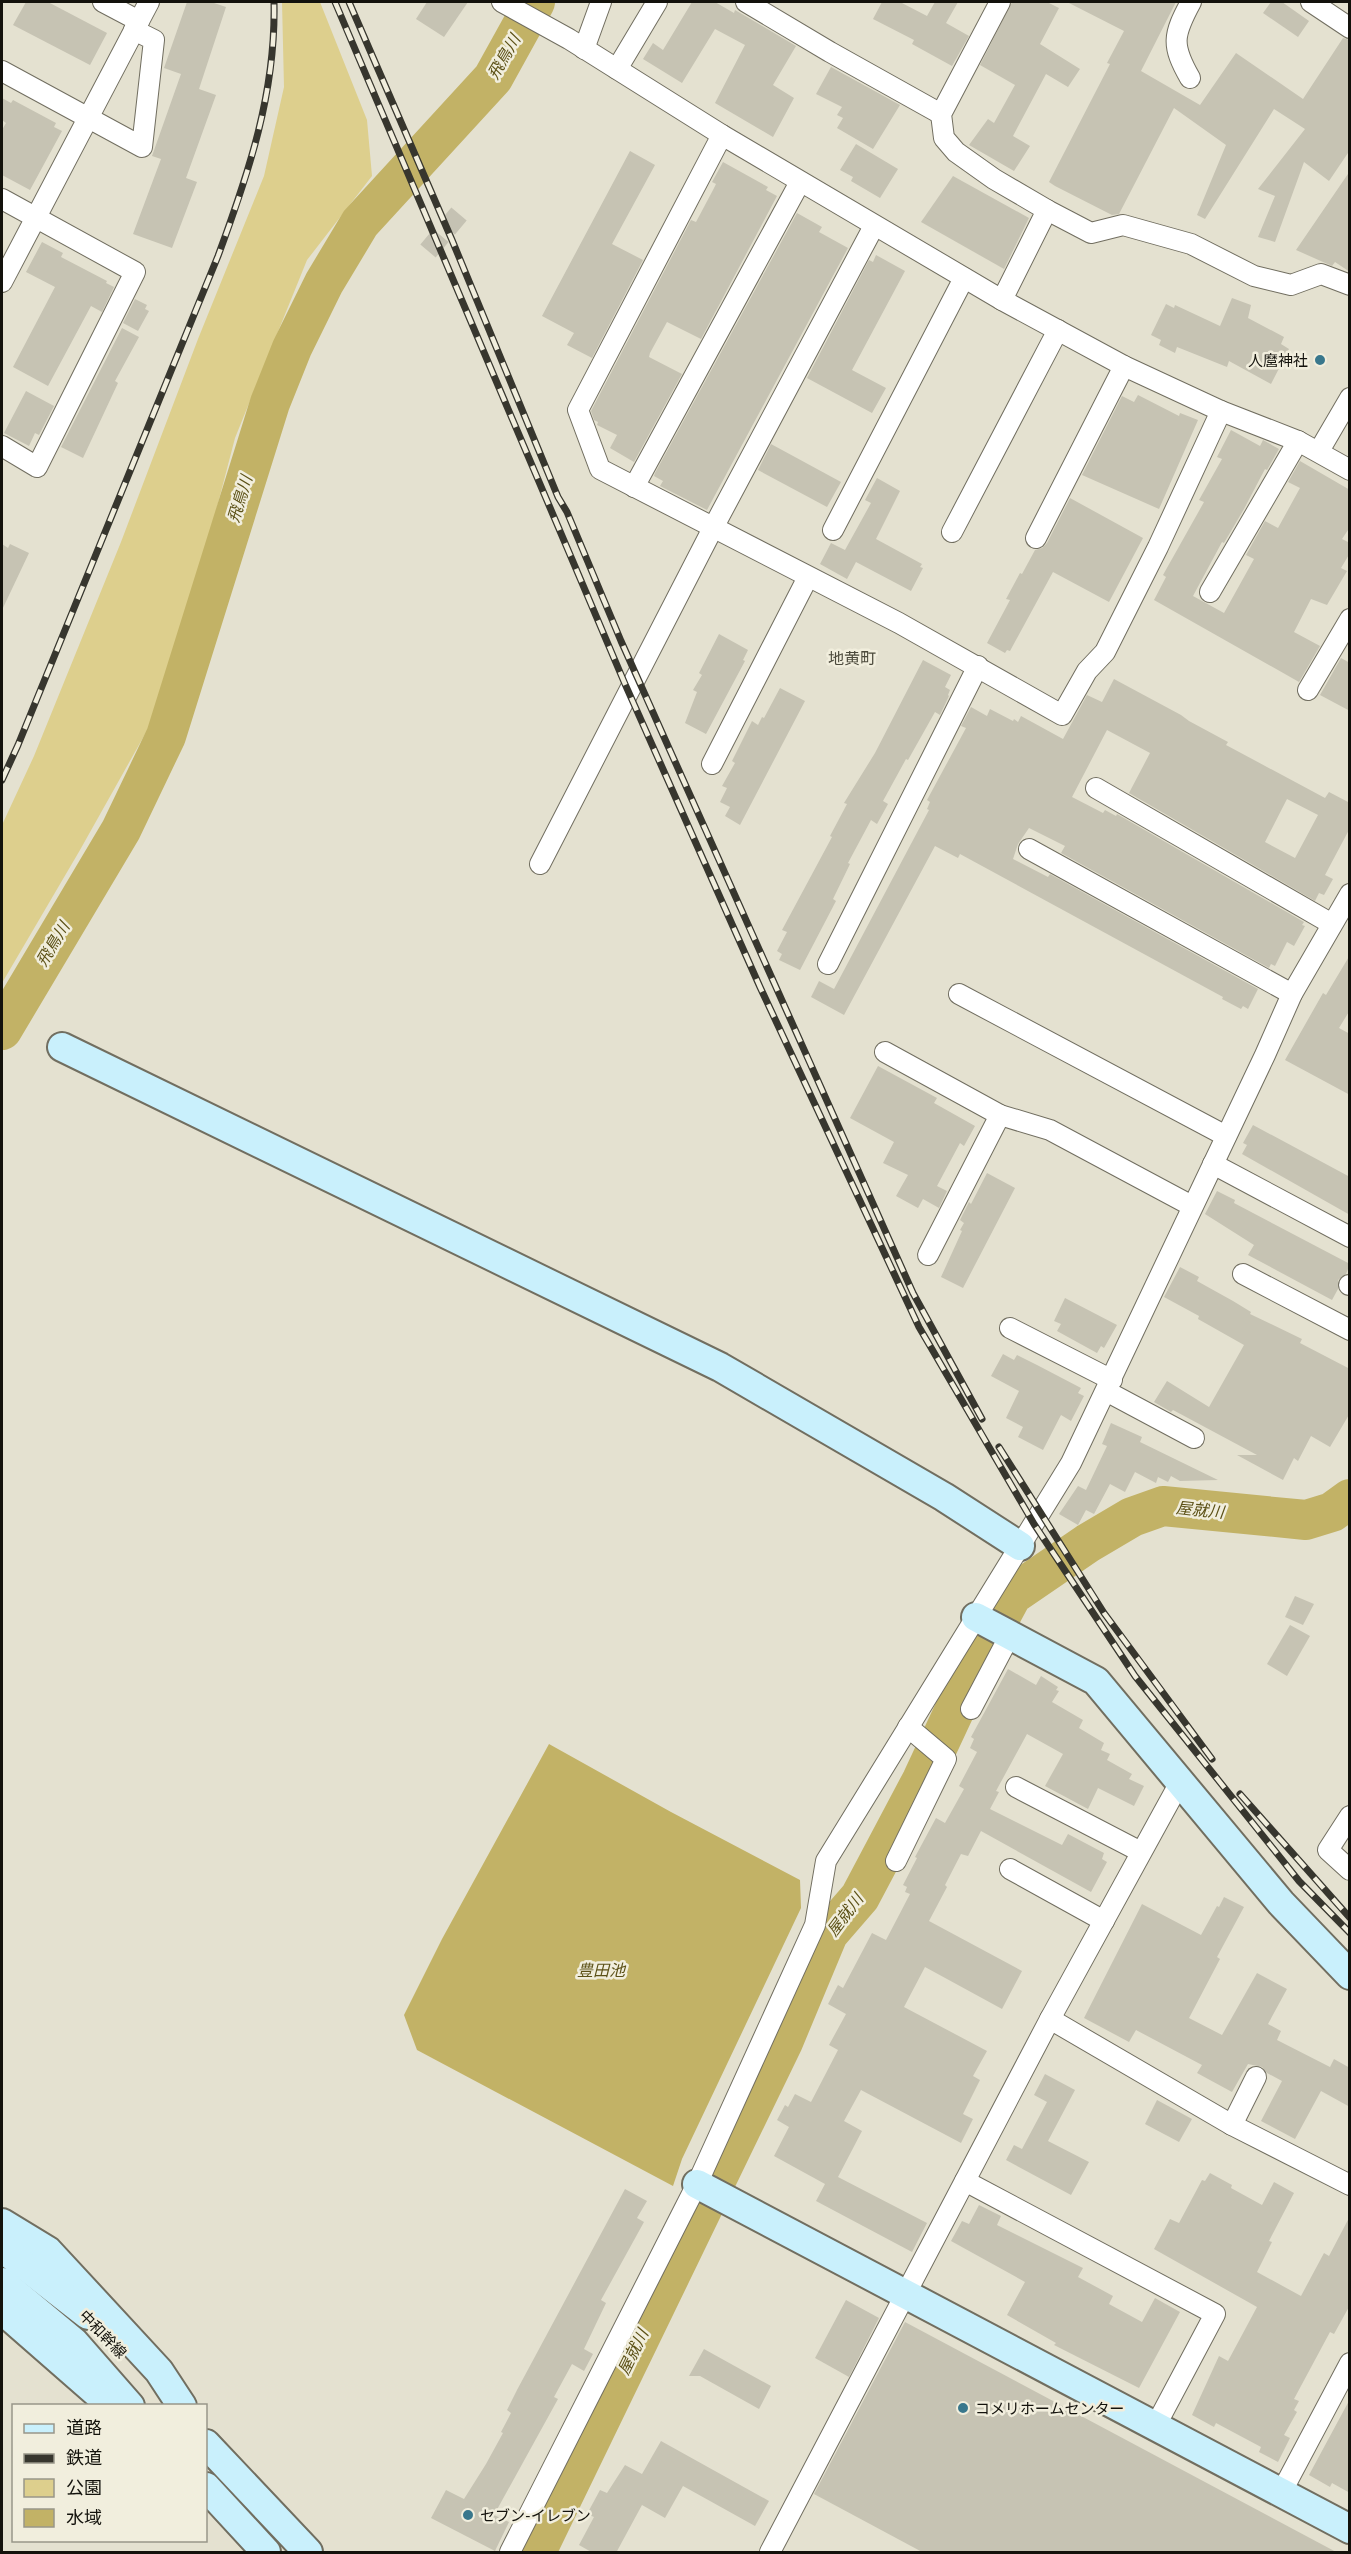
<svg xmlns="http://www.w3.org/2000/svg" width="1351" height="2554" viewBox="0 0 1351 2554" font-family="'Public Sans','Noto Sans JP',sans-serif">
<rect width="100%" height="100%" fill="#e4e1d0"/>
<!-- green -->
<path fill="#ddcf8d" d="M 282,2 L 320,2 L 367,120 L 372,176 L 307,260 L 235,438 L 185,630 L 149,727 L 80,850 L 2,983 L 2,825 L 34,756 L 121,542 L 198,339 L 264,176 L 284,87 Z"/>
<!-- water -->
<path fill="#c2b266" d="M 549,1744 L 671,1812 L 800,1880 L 801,1908 L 682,2159 L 673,2186 L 417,2050 L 404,2015 L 442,1939 Z"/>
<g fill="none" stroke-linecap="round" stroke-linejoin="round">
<!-- river -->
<g stroke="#c2b266" stroke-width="40">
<path d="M 2,1030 L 121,830 L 166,736 L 270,403 L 292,348 L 324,283 L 360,223 L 493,78 L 535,2"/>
<path d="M 536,2552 L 783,2042 L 828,1934 L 860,1897 L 922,1780 L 985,1645 L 1012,1595 L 1088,1543 L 1132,1517 L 1163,1506 L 1306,1520 L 1332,1512 L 1350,1499"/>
</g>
</g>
<!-- building -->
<g fill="#c6c3b3" fill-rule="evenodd">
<path d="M 26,2 L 48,2 L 107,33 L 90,65 L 13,25 Z"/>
<path d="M 187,2 L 211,2 L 226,7 L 199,89 L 216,95 L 186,178 L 197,182 L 172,248 L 133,234 L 161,159 L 152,156 L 181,74 L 164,68 Z"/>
<path d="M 427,2 L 468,2 L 444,37 L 416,19 Z"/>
<path d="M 692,2 L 715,2 L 734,13 L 735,10 L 742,14 L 796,46 L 773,85 L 794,98 L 773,137 L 715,103 L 745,45 L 715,29 L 682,83 L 643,59 L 653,43 L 663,50 Z"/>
<path d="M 882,2 L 900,2 L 927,16 L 935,2 L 958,2 L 946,23 L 969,36 L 952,66 L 912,44 L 914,40 L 873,19 Z"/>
<path d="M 1012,2 L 1047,2 L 1059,8 L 1040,44 L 1080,69 L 1068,87 L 1046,74 L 1013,136 L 1030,146 L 1014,171 L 969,145 L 988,119 L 994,123 L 1015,85 L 980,65 Z"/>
<path d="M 1067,2 L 1176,2 L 1141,71 L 1200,105 L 1236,53 L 1303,99 L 1343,38 L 1350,40 L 1350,150 L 1329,181 L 1304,162 L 1275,242 L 1258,237 L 1275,196 L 1258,189 L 1305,129 L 1274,109 L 1205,219 L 1197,215 L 1226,145 L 1174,108 L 1119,214 L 1112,215 L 1055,186 L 1049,182 L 1110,64 L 1107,63 L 1124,31 Z"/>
<path d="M 1271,2 L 1282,2 L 1309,21 L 1298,37 L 1263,13 Z"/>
<path d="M 831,67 L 900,105 L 873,149 L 837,128 L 843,118 L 837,115 L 842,107 L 816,94 Z"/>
<path d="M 2,98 L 11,103 L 13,100 L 56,123 L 54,127 L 62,131 L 30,190 L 2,175 L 2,130 L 6,123 L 2,120 Z"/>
<path d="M 856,144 L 898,169 L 880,198 L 851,181 L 853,177 L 840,170 Z"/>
<path d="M 630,151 L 655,165 L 612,244 L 643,260 L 592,358 L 567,345 L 574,333 L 542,316 Z"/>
<path d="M 723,162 L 768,187 L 766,190 L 777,196 L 701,339 L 667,322 L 650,353 L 649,357 L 682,374 L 634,462 L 610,448 L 617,435 L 597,425 L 598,422 L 594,420 L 591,411 L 691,220 L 696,222 L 713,190 L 716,184 L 712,182 Z"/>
<path d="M 1350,171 L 1350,272 L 1335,262 L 1332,266 L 1296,250 Z"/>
<path d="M 953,176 L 1029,218 L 1004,269 L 921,222 Z"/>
<path d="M 797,213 L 822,227 L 819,232 L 848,248 L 707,510 L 660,486 L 663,481 L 654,476 L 655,473 Z"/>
<path d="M 42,242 L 63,253 L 61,257 L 107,281 L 106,283 L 114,287 L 102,312 L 91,306 L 48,386 L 13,367 L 55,287 L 26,272 Z"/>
<path d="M 876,255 L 905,271 L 852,370 L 886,388 L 872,413 L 807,378 L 869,260 L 873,262 Z"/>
<path d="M 1232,298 L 1251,305 L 1248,318 L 1284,337 L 1281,344 L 1289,349 L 1271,384 L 1229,361 L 1227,367 L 1177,347 L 1175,353 L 1159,345 L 1161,340 L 1151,335 L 1166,304 L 1174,308 L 1175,305 L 1220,326 Z"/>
<path d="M 135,299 L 147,305 L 145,309 L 149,311 L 138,331 L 123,323 Z"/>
<path d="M 122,328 L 139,337 L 115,381 L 118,383 L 83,458 L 61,447 Z"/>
<path d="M 26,391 L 54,406 L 39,435 L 35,433 L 29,446 L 4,433 Z"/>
<path d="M 1138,395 L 1179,416 L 1180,413 L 1198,420 L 1159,509 L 1082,475 L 1122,396 L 1134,402 Z"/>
<path d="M 1231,430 L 1260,446 L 1263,440 L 1279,449 L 1267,470 L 1265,469 L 1244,509 L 1224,543 L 1222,542 L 1193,596 L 1224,613 L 1254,559 L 1246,555 L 1265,521 L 1278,528 L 1300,488 L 1288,482 L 1300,461 L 1350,490 L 1350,527 L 1342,539 L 1350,543 L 1350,553 L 1341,568 L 1347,571 L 1327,605 L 1311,599 L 1294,632 L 1320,646 L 1299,682 L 1154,600 L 1166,577 L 1163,575 L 1204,502 L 1199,500 L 1222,459 L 1217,457 Z"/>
<path d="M 771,444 L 841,482 L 827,507 L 758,470 Z"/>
<path d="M 877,478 L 900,491 L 876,539 L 922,564 L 920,567 L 923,568 L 911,591 L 856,562 L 847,579 L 820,564 L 831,543 L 845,550 L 871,503 L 865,500 Z"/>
<path d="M 1070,498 L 1143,538 L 1109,602 L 1053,572 L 1010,651 L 1007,650 L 1005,653 L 987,643 L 1010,600 L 1006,599 L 1020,573 L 1022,574 L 1035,550 L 1042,548 L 1047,543 Z"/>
<path d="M 2,544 L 8,548 L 10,544 L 29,553 L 2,610 Z"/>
<path d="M 719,634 L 748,650 L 743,660 L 745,661 L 706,734 L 685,723 L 697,692 L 693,690 L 702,675 L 699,673 Z"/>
<path d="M 1341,658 L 1350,663 L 1350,711 L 1320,695 Z"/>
<path d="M 923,660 L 951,675 L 945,687 L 950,690 L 948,695 L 949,696 L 940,715 L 935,712 L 908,760 L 906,759 L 883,801 L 888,804 L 877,824 L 871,820 L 848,863 L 850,864 L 833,899 L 836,901 L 800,970 L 779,960 L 782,954 L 777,951 L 787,932 L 782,930 L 832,837 L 830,836 L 847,804 L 844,803 L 875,753 Z"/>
<path d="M 1114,679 L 1181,715 L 1189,721 L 1228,742 L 1226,745 L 1325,798 L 1329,792 L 1350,803 L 1350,828 L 1325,875 L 1333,879 L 1324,895 L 1319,893 L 1315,901 L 1129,793 L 1150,753 L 1107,730 L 1072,797 L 1103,813 L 1105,810 L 1116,816 L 1117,814 L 1304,922 L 1302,925 L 1305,926 L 1294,946 L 1287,942 L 1275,966 L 1271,964 L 1269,968 L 1061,853 L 1065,846 L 1029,828 L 1018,844 L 1013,859 L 1048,877 L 1050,874 L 1258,989 L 1248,1009 L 1243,1006 L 1241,1009 L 1222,999 L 1223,997 L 960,854 L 958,858 L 935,846 L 844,1015 L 811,997 L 819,981 L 834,989 L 929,810 L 927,809 L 930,802 L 927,800 L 966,728 L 961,726 L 971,707 L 987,716 L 990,709 L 1013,721 L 1014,719 L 1018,722 L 1021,716 L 1063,739 L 1087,695 L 1102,702 ZM 1287,799 L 1318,815 L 1295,858 L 1265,842 Z"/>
<path d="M 780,688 L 805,701 L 740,825 L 725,816 L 730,807 L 720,802 L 727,788 L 722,786 L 735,763 L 732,761 L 752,721 L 758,725 L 762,717 L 764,718 Z"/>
<path d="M 1350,955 L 1350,1010 L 1339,1028 L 1350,1034 L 1350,1095 L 1285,1060 L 1323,993 L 1326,995 Z"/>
<path d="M 878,1066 L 937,1098 L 934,1103 L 975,1126 L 964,1146 L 960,1143 L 937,1186 L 947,1191 L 939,1208 L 923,1199 L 918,1208 L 896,1196 L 908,1175 L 883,1163 L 894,1142 L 850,1118 Z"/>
<path d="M 1253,1125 L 1350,1177 L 1350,1215 L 1242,1154 L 1247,1145 L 1243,1143 Z"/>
<path d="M 987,1173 L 1015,1188 L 963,1288 L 941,1277 L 962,1231 L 960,1230 L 964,1223 L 960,1220 L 969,1202 L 971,1204 Z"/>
<path d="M 1217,1191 L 1235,1200 L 1234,1203 L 1350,1264 L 1346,1274 L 1338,1280 L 1338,1289 L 1332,1300 L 1248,1255 L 1254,1245 L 1205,1214 Z"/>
<path d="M 1180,1267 L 1199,1277 L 1197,1281 L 1233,1301 L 1251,1312 L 1250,1314 L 1302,1339 L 1300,1343 L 1350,1369 L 1350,1413 L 1330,1447 L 1311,1436 L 1298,1461 L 1294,1458 L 1283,1480 L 1237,1455 L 1257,1455 L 1173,1410 L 1171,1412 L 1154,1402 L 1167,1381 L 1209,1407 L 1244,1345 L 1198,1319 L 1199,1316 L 1164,1297 Z"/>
<path d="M 1065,1298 L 1117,1325 L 1104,1348 L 1101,1346 L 1097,1353 L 1057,1331 L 1061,1324 L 1054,1321 Z"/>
<path d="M 1003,1354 L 1014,1360 L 1017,1355 L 1037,1365 L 1081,1388 L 1078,1393 L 1084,1396 L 1071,1421 L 1061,1415 L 1043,1450 L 1018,1437 L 1023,1427 L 1006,1418 L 1019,1391 L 991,1376 Z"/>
<path d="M 1111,1423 L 1142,1437 L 1140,1442 L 1218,1480 L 1180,1481 L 1171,1476 L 1168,1482 L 1158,1477 L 1156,1483 L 1135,1472 L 1125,1492 L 1110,1484 L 1094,1514 L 1086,1510 L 1078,1525 L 1059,1514 L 1078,1486 L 1086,1490 L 1107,1446 L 1102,1444 Z"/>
<path d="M 1295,1596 L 1314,1604 L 1303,1625 L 1285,1617 Z"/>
<path d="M 1290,1625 L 1310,1636 L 1287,1676 L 1267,1664 Z"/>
<path d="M 1008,1669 L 1036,1685 L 1041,1676 L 1058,1687 L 1056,1690 L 1059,1691 L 1052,1702 L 1083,1720 L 1079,1728 L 1104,1743 L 1101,1750 L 1110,1754 L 1107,1760 L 1132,1774 L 1129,1779 L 1144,1786 L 1134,1806 L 1098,1788 L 1088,1809 L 1045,1786 L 1063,1754 L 1027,1734 L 996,1791 L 999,1792 L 990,1809 L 1062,1845 L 1068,1834 L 1104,1853 L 1102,1859 L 1107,1862 L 1091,1892 L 981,1831 L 968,1856 L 961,1854 L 945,1885 L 947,1887 L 929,1921 L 1022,1971 L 1002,2009 L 925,1967 L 904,2007 L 987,2051 L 973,2076 L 980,2080 L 963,2114 L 973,2119 L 961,2143 L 861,2090 L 844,2121 L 862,2131 L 838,2177 L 927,2223 L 912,2252 L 816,2201 L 825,2184 L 774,2156 L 789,2127 L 777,2120 L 785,2105 L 788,2107 L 795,2094 L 811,2102 L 838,2050 L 829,2045 L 846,2014 L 828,2004 L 838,1985 L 843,1988 L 872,1933 L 886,1940 L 910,1894 L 905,1892 L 907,1887 L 903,1885 L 917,1858 L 915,1857 L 936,1818 L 945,1823 L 964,1789 L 959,1786 L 977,1752 L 970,1748 L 974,1739 L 971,1737 Z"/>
<path d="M 1224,1897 L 1244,1907 L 1217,1957 L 1220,1959 L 1189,2018 L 1222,2035 L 1257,1973 L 1287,1989 L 1268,2024 L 1281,2031 L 1277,2040 L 1330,2067 L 1334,2059 L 1350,2068 L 1350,2107 L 1321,2091 L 1295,2139 L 1261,2121 L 1282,2081 L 1267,2073 L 1262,2067 L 1248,2064 L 1232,2092 L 1197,2073 L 1202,2065 L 1136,2030 L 1129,2042 L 1084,2018 L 1142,1904 L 1201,1935 L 1217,1906 L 1219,1907 Z"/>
<path d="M 1045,2074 L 1075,2090 L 1048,2141 L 1089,2162 L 1071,2195 L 1006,2160 L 1014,2145 L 1022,2149 L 1047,2102 L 1034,2095 Z"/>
<path d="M 1157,2100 L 1192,2119 L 1179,2142 L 1145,2124 Z"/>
<path d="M 1210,2173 L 1232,2185 L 1231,2188 L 1262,2205 L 1274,2182 L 1294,2193 L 1269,2241 L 1272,2242 L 1257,2272 L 1301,2296 L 1324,2253 L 1329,2256 L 1350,2216 L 1350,2305 L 1334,2334 L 1330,2332 L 1294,2399 L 1299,2401 L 1294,2410 L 1297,2412 L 1284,2435 L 1290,2438 L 1278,2462 L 1259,2452 L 1261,2447 L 1216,2423 L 1214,2427 L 1192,2415 L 1219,2356 L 1228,2361 L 1257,2307 L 1154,2249 L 1170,2219 L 1179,2223 L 1202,2180 L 1205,2181 Z"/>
<path d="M 625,2189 L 647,2201 L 637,2218 L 644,2222 L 601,2300 L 606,2303 L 584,2349 L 593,2354 L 584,2371 L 572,2364 L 554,2397 L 558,2399 L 494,2515 L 509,2522 L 495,2551 L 431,2518 L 446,2490 L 464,2499 L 486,2464 L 503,2433 L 501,2432 L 511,2413 L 507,2410 L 517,2390 Z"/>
<path d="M 979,2205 L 1001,2216 L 997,2225 L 1083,2268 L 1078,2277 L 1113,2296 L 1109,2304 L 1142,2322 L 1155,2298 L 1180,2312 L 1139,2388 L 1054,2345 L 1056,2343 L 1007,2315 L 1025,2282 L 951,2241 L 962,2221 L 969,2224 Z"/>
<path d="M 846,2300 L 879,2318 L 849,2377 L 815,2358 Z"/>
<path d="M 905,2322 L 1338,2553 L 924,2553 L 814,2494 Z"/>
<path d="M 704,2349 L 771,2386 L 759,2409 L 700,2376 L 689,2376 Z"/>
<path d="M 1350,2399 L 1350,2493 L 1332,2483 L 1330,2487 L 1309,2475 Z"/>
<path d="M 661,2441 L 769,2501 L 755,2526 L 683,2486 L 665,2518 L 642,2505 L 616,2553 L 593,2553 L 579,2545 L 594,2517 L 587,2514 L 600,2490 L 607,2493 L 625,2465 L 642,2474 Z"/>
</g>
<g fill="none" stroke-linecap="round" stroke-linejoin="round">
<!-- street-tunnel -->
<path stroke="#c5c2b3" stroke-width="20" stroke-dasharray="20 10" stroke-linecap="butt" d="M 428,251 L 459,214"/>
<!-- street casing -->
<g stroke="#716e60" stroke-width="22">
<g id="street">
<path d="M 103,2 L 139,21"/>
<path d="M 502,2 L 569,39 L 722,135 L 1002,300 L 1124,366 L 1221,411 L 1298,441 L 1350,470"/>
<path d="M 746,2 L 830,52 L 941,114"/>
<path d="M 1000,2 L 941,114 L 944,138 L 956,152 L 994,179 L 1047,210 L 1002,300"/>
<path d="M 1311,2 L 1350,28"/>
<path d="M 584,49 L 601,2"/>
<path d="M 617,69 L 657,2"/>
<path d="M 2,71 L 142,147 L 154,40 L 134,30"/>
<path d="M 1190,78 C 1171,45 1173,35 1191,2"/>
<path d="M 722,135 L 578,410 L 600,469 L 899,623 L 1062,715 L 1087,671 L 1105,652 L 1158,547 L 1221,411"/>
<path d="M 2,199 L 135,272 L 37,467 L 2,446"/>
<path d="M 1047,210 L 1091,233 L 1123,225 L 1191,244 L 1254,276 L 1291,285 L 1321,274 L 1350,285"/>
<path d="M 2,282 L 149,2"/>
<path d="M 1319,451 L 1350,398"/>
<path d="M 634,487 L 800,182"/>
<path d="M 833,530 L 964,278"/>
<path d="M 952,532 L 1058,330"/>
<path d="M 1036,538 L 1124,366"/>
<path d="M 1210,592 L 1298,441"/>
<path d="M 1308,690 L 1350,619"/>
<path d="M 712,764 L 808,577"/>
<path d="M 1096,788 L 1332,924"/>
<path d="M 1029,849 L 1292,994"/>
<path d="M 540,864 L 713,528 L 874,226"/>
<path d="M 828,964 L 978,666"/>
<path d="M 959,994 L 1226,1136"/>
<path d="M 885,1052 L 1000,1115 L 1050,1130 L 1192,1206"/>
<path d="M 1213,1164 L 1350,1237"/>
<path d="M 928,1255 L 1000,1115"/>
<path d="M 1243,1274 L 1350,1330"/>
<path d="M 1349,1285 L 1350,1285"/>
<path d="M 1010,1328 L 1112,1380"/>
<path d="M 1106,1391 L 1194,1438"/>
<path d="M 971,1709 L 1010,1635"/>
<path d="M 1016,1787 L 1141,1852"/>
<path d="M 1350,1816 L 1328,1850 L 1350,1870"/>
<path d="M 896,1861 L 946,1759 L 908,1727"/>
<path d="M 1010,1869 L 1104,1921"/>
<path d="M 1050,2019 L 1232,2125 L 1350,2185"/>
<path d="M 1232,2125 L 1256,2077"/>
<path d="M 965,2181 L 1215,2314 L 1156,2425"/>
<path d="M 1281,2493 L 1350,2363"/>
<path d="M 510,2552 L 697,2184 L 815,1925 L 826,1861 L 1071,1463 L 1265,1055 L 1292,994 L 1350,894"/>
<path d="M 770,2552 L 1050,2019 L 1179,1784"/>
</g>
</g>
<!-- secondary casing -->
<g stroke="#716e60" stroke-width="32">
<g id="secondary">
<path d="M 62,1047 L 720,1367 L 944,1497 L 1020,1546"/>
<path d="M 976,1617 L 1096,1681 L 1281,1903 L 1350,1975"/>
<path d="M 697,2184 L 1350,2529"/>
<path d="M 2,2223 L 48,2251 L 159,2371 L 182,2406"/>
<path d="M 2,2248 L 88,2315"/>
<path d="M 2,2282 L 74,2342 L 130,2406"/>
<path d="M 2,2310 L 105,2400"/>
<path d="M 206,2444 L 308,2552"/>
<path d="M 206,2487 L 266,2552"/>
</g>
</g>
<!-- street -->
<use href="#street" stroke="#fff" stroke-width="20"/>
<!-- secondary -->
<use href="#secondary" stroke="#c9f0fc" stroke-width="28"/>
<!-- rail casing -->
<g stroke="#37362e" stroke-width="7">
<g id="rail">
<path d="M 335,2 L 625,684 L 760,987 L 919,1327 L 1034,1524 L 1135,1676 L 1299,1881 L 1350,1933"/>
<path d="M 349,2 L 452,240 L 558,497 L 567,512 L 621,641 L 913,1293 L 982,1419"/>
<path d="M 2,780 L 18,745 L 218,256 C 249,172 276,92 274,2"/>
<path d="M 999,1447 L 1104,1613 L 1212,1759"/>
<path d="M 1240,1794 L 1350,1918"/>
</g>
</g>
<!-- rail -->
<use href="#rail" stroke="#f1eedd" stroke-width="4.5" stroke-dasharray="14" stroke-linecap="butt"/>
</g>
<!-- markers -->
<g fill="#39778c" stroke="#f1eedd" stroke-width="2">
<circle cx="1320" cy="360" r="6"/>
<circle cx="963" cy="2408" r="6"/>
<circle cx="468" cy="2515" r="6"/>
</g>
<g text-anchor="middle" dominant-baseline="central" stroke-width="5" stroke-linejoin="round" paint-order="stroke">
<!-- poi labels -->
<g font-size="15" fill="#13120c" stroke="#f1eedd" text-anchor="start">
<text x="1308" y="360" text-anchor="end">人麿神社</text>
<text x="975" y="2408">コメリホームセンター</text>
<text x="480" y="2515">セブン-イレブン</text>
</g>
<!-- street labels -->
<g font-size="15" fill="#13120c" stroke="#f1eedd">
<text transform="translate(103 2334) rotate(46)">中和幹線</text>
</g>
<!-- water labels -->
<g font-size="16" font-style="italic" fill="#5c5117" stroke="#f1eedd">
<text transform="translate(504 57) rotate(-60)">飛鳥川</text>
<text transform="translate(240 499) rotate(-73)">飛鳥川</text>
<text transform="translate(53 944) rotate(-59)">飛鳥川</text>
<text transform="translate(1200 1510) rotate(6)">屋就川</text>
<text transform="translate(845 1915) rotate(-53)">屋就川</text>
<text x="601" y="1970">豊田池</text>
<text transform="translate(633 2352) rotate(-64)">屋就川</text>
</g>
<!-- neighbourhood labels -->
<g font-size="16" fill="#4c4a3c" stroke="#f1eedd">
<text x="852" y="658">地黄町</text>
</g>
</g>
<!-- border -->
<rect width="1351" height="2554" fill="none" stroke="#13120c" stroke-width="6"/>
<!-- legend -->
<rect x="12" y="2404" width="195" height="138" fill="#f1eedd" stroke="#989689" stroke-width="1.5"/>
<rect x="24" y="2424" width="30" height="9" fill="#c9f0fc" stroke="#989689" stroke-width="1.5"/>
<text x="66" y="2434" font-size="18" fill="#13120c">道路</text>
<rect x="24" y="2454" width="30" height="9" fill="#37362e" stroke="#989689" stroke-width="1.5"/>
<text x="66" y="2464" font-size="18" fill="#13120c">鉄道</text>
<rect x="24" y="2479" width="30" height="18" fill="#ddcf8d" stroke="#989689" stroke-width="1.5"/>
<text x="66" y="2494" font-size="18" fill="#13120c">公園</text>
<rect x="24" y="2509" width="30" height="18" fill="#c2b266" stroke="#989689" stroke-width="1.5"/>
<text x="66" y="2524" font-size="18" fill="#13120c">水域</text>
</svg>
